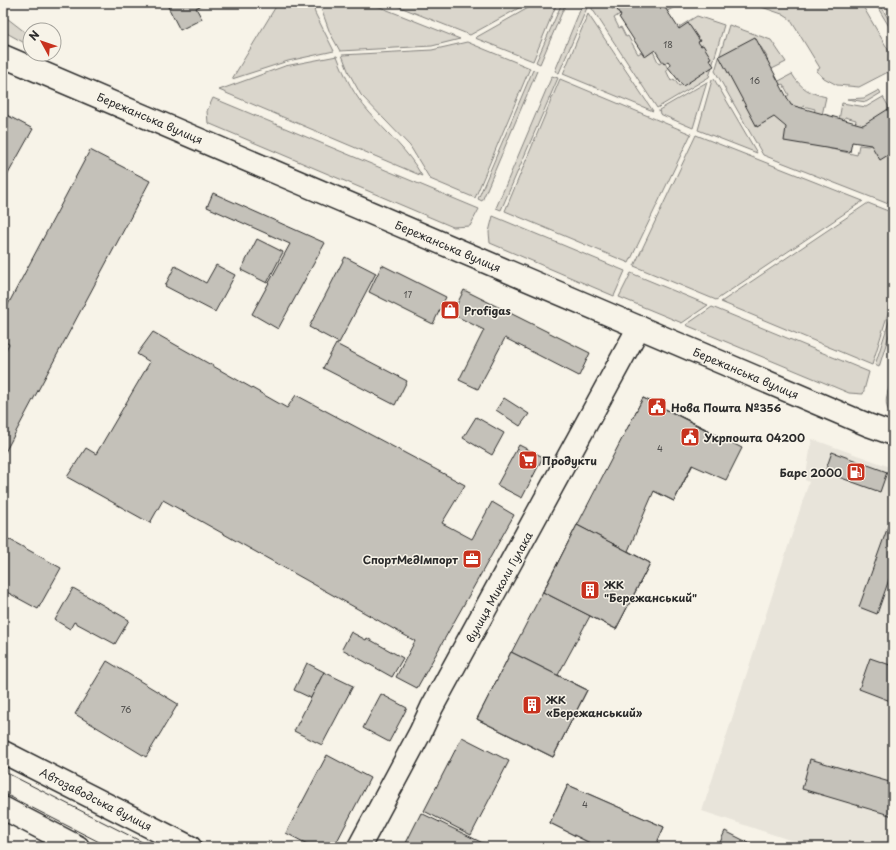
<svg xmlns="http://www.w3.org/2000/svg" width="896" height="850" viewBox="0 0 896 850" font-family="'Playpen Sans',sans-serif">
<rect width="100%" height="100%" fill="#f7f3e8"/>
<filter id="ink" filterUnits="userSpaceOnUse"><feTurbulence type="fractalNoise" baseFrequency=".025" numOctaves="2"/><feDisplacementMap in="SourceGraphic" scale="8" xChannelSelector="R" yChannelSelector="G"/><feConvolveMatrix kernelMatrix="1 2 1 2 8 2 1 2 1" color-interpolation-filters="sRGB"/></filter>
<g filter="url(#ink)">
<!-- built -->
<path fill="#e8e4da" d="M 812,439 L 893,468 L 893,847 L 811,847 L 702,811 L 809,482 L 805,480 Z"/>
<!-- green -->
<g fill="#dad6cc" stroke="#82807c">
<path d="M 278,3 L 313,3 L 315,13 L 334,51 L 288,61 L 232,79 Z"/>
<path d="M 319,3 L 370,3 L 460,39 L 432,46 L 340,51 L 330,33 Z"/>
<path d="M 390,3 L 528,3 L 470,35 Z"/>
<path d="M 537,3 L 557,3 L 533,61 L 475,38 Z"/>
<path d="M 562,3 L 566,3 L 540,64 L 536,62 Z"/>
<path d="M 583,3 L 589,3 L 559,73 L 555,71 Z"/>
<path d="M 592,3 L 608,3 L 612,9 L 616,7 L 620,14 L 614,18 L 619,28 L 621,27 L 626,37 L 628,36 L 638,54 L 651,47 L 659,64 L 664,61 L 668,69 L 666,70 L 671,81 L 674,79 L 679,86 L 705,71 L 679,27 L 697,16 L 724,25 L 709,77 L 657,108 L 591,7 Z"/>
<path d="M 655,3 L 679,3 L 680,4 L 655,18 Z"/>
<path d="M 750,3 L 861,3 L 893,58 L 893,66 L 888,72 L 859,87 L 837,85 L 824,78 L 816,71 L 820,68 L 790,19 L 782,14 Z"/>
<path d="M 875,3 L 879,3 L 893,27 L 893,33 Z"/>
<path d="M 588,14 L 653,111 L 563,74 Z"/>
<path d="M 3,15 L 30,36 L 30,46 L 3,31 Z"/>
<path d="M 729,25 L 771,40 L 786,62 L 770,70 L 763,60 L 767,57 L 761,47 L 757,49 L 772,114 L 779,121 L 788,126 L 794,140 L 857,155 L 859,145 L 868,146 L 878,142 L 893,148 L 893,197 L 886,203 L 763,155 L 715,71 Z"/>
<path d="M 467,42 L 530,68 L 475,198 L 430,179 L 410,146 L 361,95 L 349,73 L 342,55 L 432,50 Z"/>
<path d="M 337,56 C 345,77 354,95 369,112 C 387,134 408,150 422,176 L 219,90 L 285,66 Z"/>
<path d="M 533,70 L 537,71 L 482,201 L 478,199 Z"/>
<path d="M 792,74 C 801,89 810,93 826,97 L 822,115 L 814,113 L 815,109 L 803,106 L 802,110 L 791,118 L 786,97 L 789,95 L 783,84 L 779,86 L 777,82 Z"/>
<path d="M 552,76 L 558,78 L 501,210 L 496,208 Z"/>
<path d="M 560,79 L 691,134 L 629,263 L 505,211 Z"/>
<path d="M 714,79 L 757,153 L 698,130 L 712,80 Z"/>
<path d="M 707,82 L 693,128 L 660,114 L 659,110 Z"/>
<path d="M 879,90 L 881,93 L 866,102 L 847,99 L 864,98 Z"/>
<path d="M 883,97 L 892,112 L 873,135 L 855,124 L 856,120 L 845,117 L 844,121 L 839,120 L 842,103 L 866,107 Z"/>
<path d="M 213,98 L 479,209 L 470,226 L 453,227 L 208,123 L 207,111 Z"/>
<path d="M 696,135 L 863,201 L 716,300 L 634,266 Z"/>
<path d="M 868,203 L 893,213 L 893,297 L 872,365 L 721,302 Z"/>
<path d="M 493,216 L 625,271 L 614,296 L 490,243 L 489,232 Z"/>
<path d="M 631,273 L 708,305 L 682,323 L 619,297 Z"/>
<path d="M 712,307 L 869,372 L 863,394 L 849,393 L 686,325 Z"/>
<path d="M 893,309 L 893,322 L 879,367 L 875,365 Z"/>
<path d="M 891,382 L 893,383 L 893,415 C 882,407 887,394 891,382 Z"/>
</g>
<!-- building -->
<g fill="#c4c1b9" stroke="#2b2b2b">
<path d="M 166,3 L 206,3 L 196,8 L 202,19 L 180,30 Z"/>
<path d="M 613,3 L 662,3 L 679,29 L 688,23 L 700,41 L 698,42 L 701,46 L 703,45 L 711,58 L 709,59 L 714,66 L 683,86 L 668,67 L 671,65 L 668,61 L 664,64 L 655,50 L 645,57 L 619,17 L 621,16 Z"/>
<path d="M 755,37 L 791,105 L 863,125 L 893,106 L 893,152 L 880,160 L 871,145 L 852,142 L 850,152 L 784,141 L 786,127 L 774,117 L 757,127 L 719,56 Z"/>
<path d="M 3,113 L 33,129 L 3,183 Z"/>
<path d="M 90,150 L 150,181 L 3,456 L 3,355 L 9,344 L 3,341 L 3,314 Z"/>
<path d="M 213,193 L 325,243 L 278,329 L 252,314 L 290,244 L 207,207 Z"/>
<path d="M 257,239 L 283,252 L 267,283 L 241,270 Z"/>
<path d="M 345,257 L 376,273 L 339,343 L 309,327 Z"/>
<path d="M 216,265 L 235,275 L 215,312 L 165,286 L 175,266 L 206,283 Z"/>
<path d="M 382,265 L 446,297 L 433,324 L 369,292 Z"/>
<path d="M 464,290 L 590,353 L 579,376 L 505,338 L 478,389 L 459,380 L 484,330 L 452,314 Z"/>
<path d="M 153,332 L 287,408 L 296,395 L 465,485 L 442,523 L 472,539 L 492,502 L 514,515 L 417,688 L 396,677 L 415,641 L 163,500 L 150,523 L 67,477 L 86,448 L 96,454 L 150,362 L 137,354 Z"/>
<path d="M 336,344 L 407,381 L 395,405 L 323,368 Z"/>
<path d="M 504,398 L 529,414 L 520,426 L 496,410 Z"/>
<path d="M 643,398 L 710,431 L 674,501 L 608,468 Z"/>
<path d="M 643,398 L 710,431 L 674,501 L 608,468 Z"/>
<path d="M 643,398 L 742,448 L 726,480 L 692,465 L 674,501 L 654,491 L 628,551 L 650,563 L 616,629 L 590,616 L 558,675 L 587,690 L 553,757 L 477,719 Z"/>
<path d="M 476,417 L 504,433 L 492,455 L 463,438 Z"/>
<path d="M 519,445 L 543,457 L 522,498 L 497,485 Z"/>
<path d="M 832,452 L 887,472 L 880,492 L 825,472 Z"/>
<path d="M 891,518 L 893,518 L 893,568 L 877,614 L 859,607 Z"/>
<path d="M 577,525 L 650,563 L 616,629 L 543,592 Z"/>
<path d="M 577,525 L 650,563 L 616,629 L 543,592 Z"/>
<path d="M 3,536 L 61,568 L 38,609 L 3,590 Z"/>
<path d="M 73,588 L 129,620 L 115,644 L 74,622 L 70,629 L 55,620 Z"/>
<path d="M 351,632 L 366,640 L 367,638 L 403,658 L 392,677 L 342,649 Z"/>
<path d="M 511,652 L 587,690 L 553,757 L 477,719 Z"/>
<path d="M 511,652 L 587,690 L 553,757 L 477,719 Z"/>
<path d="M 870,658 L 893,666 L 892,673 L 893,702 L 859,689 Z"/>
<path d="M 107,661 L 178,704 L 146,757 L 75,714 Z"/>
<path d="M 307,663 L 324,672 L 311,698 L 294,690 Z"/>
<path d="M 324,672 L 353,686 L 322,745 L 294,731 Z"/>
<path d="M 381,694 L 407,708 L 389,742 L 363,728 Z"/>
<path d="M 462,737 L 509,761 L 471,835 L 424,811 Z"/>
<path d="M 327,755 L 370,778 L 334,847 L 313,847 L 286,833 Z"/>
<path d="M 810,759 L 893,783 L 893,816 L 802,789 Z"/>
<path d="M 568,785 L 664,827 L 655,847 L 598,847 L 550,823 Z"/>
<path d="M 568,785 L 664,827 L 655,847 L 598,847 L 550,823 Z"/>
<path d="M 421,813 L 491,847 L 404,847 Z"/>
<path d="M 725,831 L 757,847 L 718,847 Z"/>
</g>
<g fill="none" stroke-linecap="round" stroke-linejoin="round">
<!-- street casing -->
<g stroke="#2b2b2b" stroke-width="25">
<path id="street" d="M 359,847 L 420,733 L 432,707 L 639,327"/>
</g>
<!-- secondary casing -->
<g stroke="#2b2b2b" stroke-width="25">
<path id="secondary" d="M 3,56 L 868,425 L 893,434"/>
</g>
<!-- primary casing -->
<g stroke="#2b2b2b" stroke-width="25">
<g id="primary">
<path d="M 3,752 L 190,847"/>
<path d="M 3,808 L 78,847"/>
</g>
</g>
<!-- street -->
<use href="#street" stroke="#f7f3e8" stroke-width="22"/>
<!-- secondary -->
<use href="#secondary" stroke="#f7f3e8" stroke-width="22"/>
<!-- primary -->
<use href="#primary" stroke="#f7f3e8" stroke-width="22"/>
<!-- tram -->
<g stroke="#2b2b2b" stroke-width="1">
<path d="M 3,771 L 152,847"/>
<path d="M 3,793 L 109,847"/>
</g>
</g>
</g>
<!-- icons -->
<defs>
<g id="shop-square" transform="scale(1)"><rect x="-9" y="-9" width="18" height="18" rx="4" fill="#c8321e" stroke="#f7f3e8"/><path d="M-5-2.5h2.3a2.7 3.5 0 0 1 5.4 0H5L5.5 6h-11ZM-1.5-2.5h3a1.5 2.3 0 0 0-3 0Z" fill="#fff"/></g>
<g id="civic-square" transform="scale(1)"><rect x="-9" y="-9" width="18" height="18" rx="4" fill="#c8321e" stroke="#f7f3e8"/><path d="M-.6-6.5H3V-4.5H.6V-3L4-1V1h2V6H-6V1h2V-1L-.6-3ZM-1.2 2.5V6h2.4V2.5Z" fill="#fff"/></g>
<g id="supermarket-square" transform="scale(1)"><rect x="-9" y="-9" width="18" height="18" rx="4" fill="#c8321e" stroke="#f7f3e8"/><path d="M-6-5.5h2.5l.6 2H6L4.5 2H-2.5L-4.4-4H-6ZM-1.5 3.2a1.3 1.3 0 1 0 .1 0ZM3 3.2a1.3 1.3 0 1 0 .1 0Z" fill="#fff"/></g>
<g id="fuel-square" transform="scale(1)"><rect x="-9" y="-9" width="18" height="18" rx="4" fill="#c8321e" stroke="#f7f3e8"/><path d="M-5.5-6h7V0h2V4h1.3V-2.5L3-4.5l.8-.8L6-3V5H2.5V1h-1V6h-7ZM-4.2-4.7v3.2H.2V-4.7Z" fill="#fff"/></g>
<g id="office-square" transform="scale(1)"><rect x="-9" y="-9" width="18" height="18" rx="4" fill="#c8321e" stroke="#f7f3e8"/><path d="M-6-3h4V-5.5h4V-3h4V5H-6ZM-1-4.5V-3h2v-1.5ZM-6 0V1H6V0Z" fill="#fff"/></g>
<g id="building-square" transform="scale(1)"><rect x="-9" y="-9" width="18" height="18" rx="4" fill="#c8321e" stroke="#f7f3e8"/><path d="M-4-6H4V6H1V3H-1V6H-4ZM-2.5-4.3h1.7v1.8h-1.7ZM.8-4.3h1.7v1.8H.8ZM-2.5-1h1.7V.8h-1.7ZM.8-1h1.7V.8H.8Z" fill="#fff"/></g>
</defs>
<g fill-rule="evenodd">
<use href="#shop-square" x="450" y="310"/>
<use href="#civic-square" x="657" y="407"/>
<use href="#civic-square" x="690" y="437"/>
<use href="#supermarket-square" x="528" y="460"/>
<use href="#fuel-square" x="856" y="472"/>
<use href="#office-square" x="472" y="559"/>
<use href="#building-square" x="590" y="590"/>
<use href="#building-square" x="532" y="705"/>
</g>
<g text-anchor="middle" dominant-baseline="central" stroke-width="3" stroke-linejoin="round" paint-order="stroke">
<!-- number labels -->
<g font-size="9" fill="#51504e">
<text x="668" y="44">18</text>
<text x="755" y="80">16</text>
<text x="408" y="294">17</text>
<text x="660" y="448">4</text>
<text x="126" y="709">76</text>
<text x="585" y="804">4</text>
</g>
<!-- street labels -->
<g font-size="11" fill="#2b2b2b" stroke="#f7f3e8">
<text transform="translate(150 118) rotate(23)">Бережанська вулиця</text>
<text transform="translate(448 246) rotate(23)">Бережанська вулиця</text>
<text transform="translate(746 373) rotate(23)">Бережанська вулиця</text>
<text transform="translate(499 587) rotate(-61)">вулиця Миколи Гулака</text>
<text transform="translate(96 799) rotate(27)">Автозаводська вулиця</text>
</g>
<!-- poi labels -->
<g font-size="11" font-weight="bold" fill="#2b2b2b" stroke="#f7f3e8" text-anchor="start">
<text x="464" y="310">Profigas</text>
<text x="671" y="407">Нова Пошта №356</text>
<text x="704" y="437">Укрпошта 04200</text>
<text x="542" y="460">Продукти</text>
<text x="842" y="472" text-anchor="end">Барс 2000</text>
<text x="458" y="559" text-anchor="end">СпортМедІмпорт</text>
<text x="604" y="584">ЖК<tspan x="604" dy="13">"Бережанський"</tspan></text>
<text x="546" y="699">ЖК<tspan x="546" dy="13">«Бережанський»</tspan></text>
</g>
</g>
<!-- margin -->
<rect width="896" height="850" fill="none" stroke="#f7f3e8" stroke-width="16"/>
<rect x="8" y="8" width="880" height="834" fill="none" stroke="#2b2b2b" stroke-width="1.5" filter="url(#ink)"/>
<!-- north arrow -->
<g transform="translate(42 42) rotate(310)"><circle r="19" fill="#f7f3e8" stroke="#a5a39c"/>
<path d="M0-3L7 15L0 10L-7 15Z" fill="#c8321e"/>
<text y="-6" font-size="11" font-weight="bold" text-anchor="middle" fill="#2b2b2b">N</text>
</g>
</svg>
